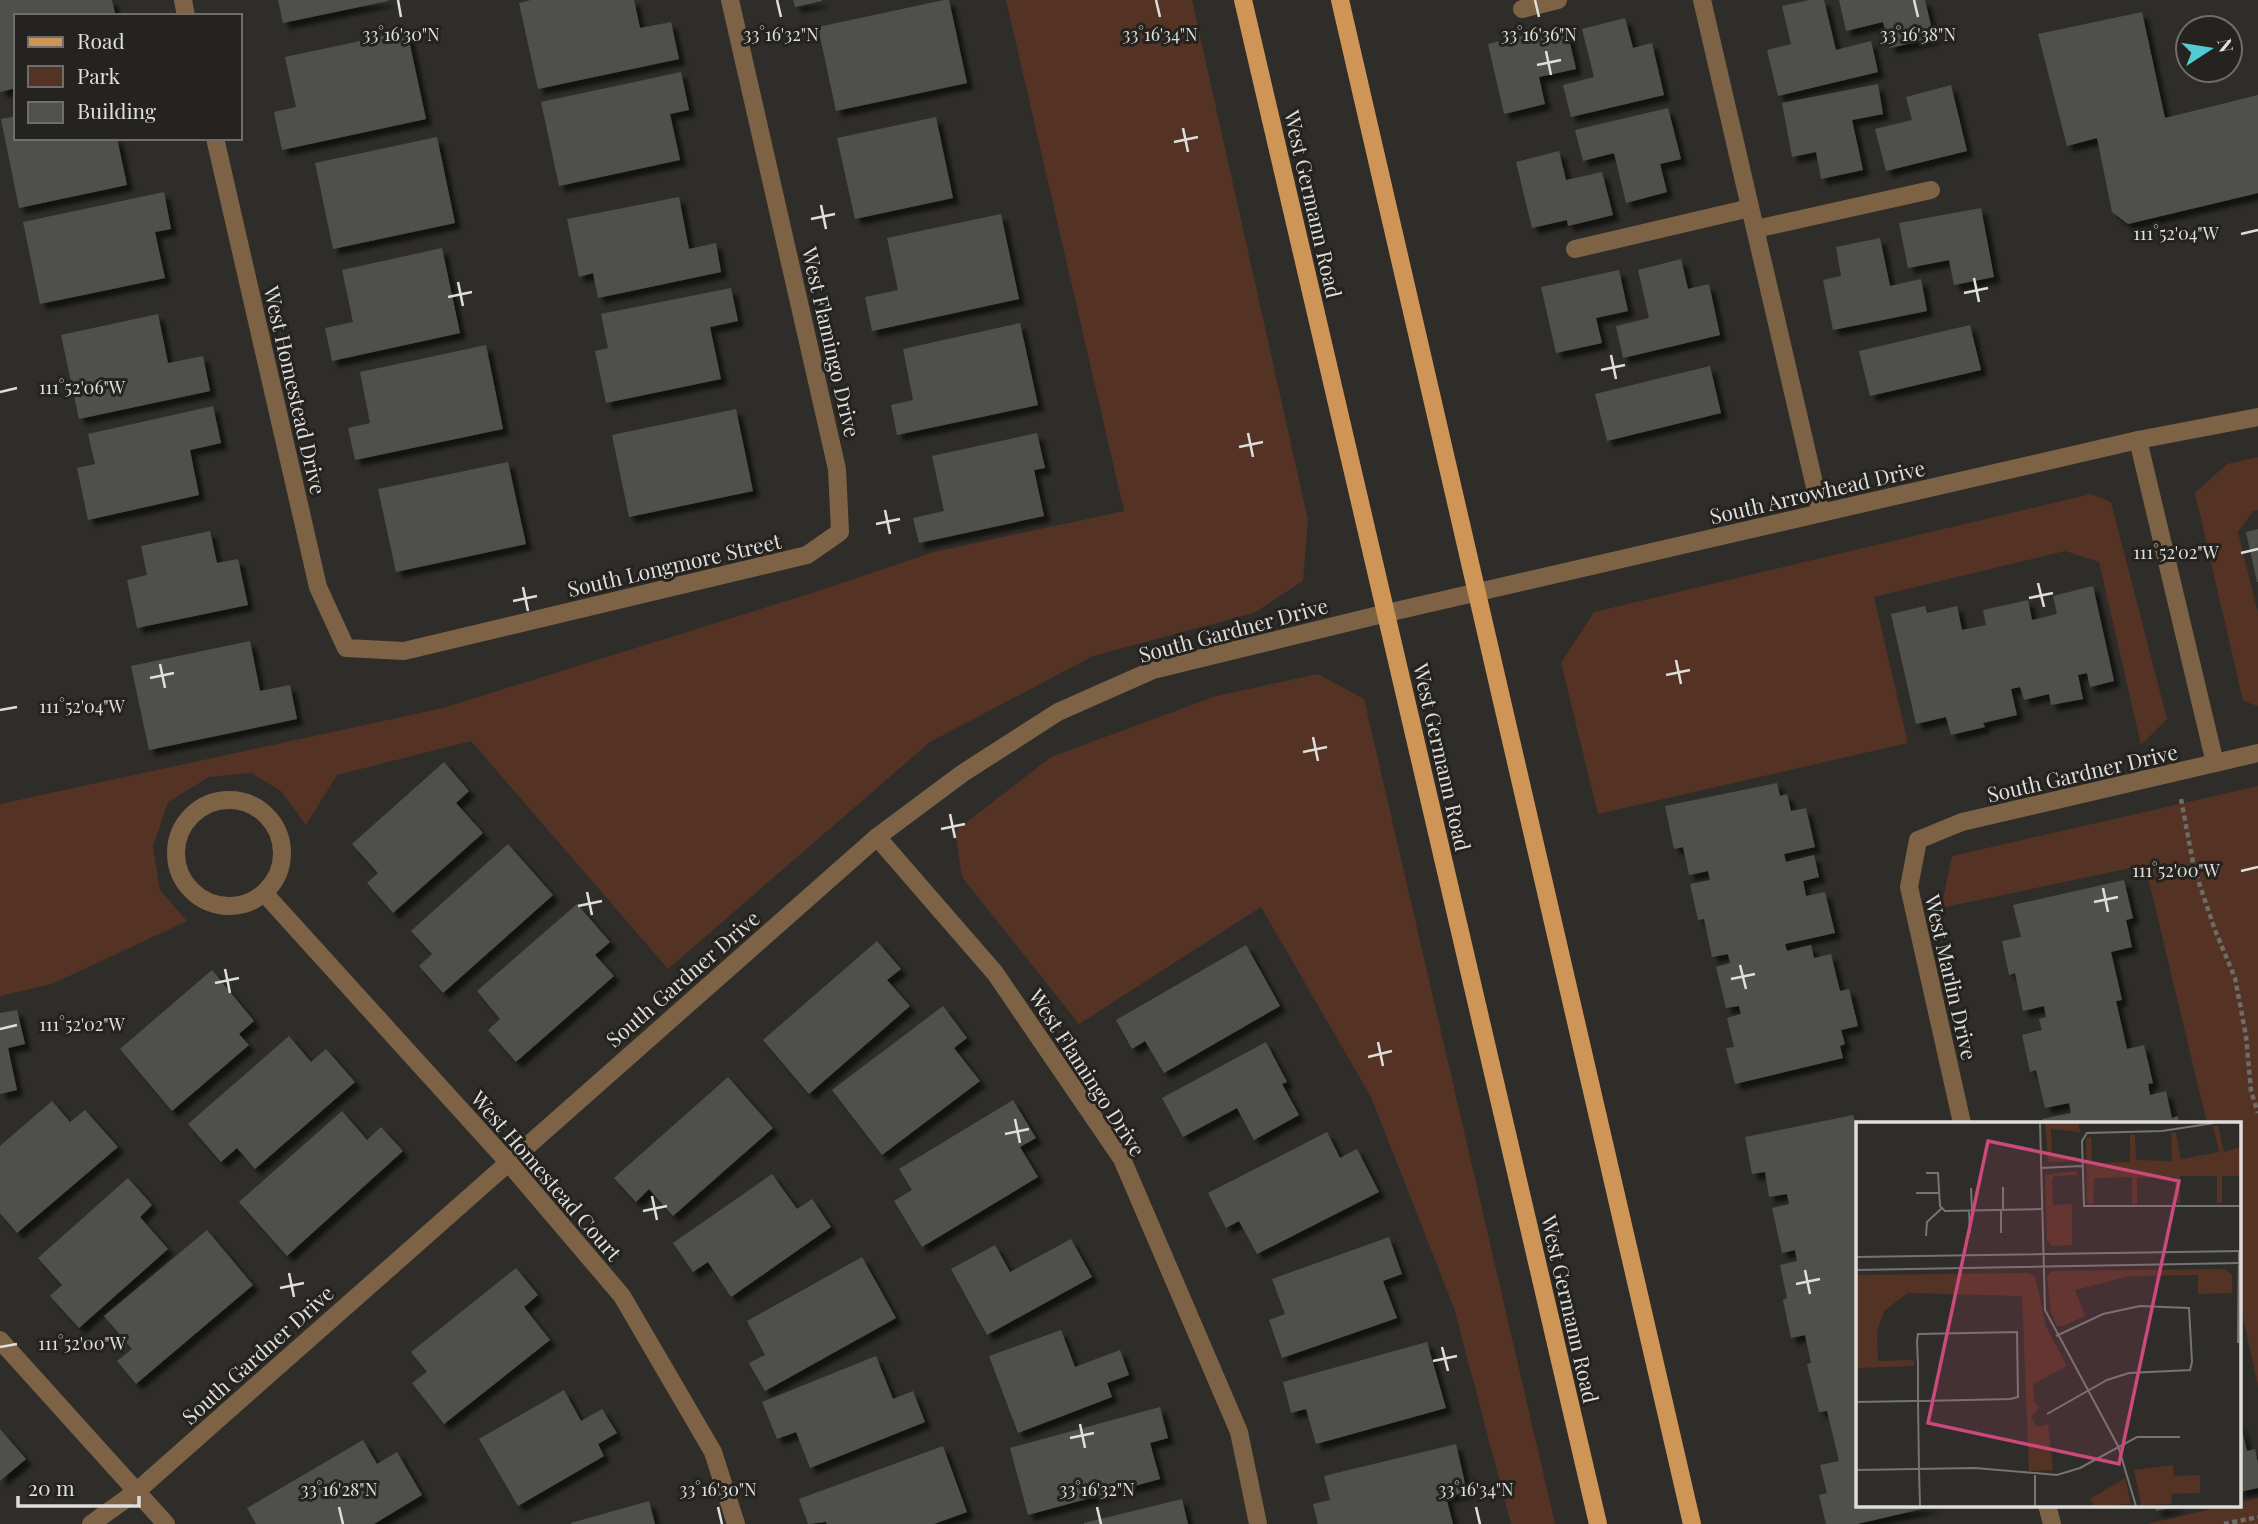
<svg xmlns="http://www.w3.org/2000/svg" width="2258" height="1524" viewBox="0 0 2258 1524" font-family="'Playfair Display',serif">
<defs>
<filter id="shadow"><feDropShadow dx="6" dy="6" stdDeviation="2" flood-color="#0009"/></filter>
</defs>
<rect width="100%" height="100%" fill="#2e2d29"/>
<!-- green -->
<g fill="#543325">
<path d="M 1006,0 L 1192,0 L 1308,520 L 1303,581 L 1254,613 L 1093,656 L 930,742 L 668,969 L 471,741 L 337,775 L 306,825 L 281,791 L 251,773 L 209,777 L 168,802 L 153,847 L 160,890 L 187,921 L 52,984 L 0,996 L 0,804 L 443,708 L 812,593 L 934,552 L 1124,511 Z"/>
<path d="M 2258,457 L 2258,510 L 2253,511 L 2238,532 L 2258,613 L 2258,706 L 2243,701 L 2195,493 L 2227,464 Z"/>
<path d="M 2091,494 L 2111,502 L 2167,719 L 2141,745 L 2099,562 L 2065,551 L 1874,597 L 1908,743 L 1598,814 L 1561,663 L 1594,612 Z"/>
<path d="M 1318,674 L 1364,699 L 1555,1524 L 1511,1524 L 1454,1308 L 1371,1097 L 1261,907 L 1079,1024 L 962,877 L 955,831 L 1051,757 L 1216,696 Z"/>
<path d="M 2258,786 L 2258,1386 L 2239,1300 L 2239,1123 L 2207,1123 L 2145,865 L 1941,908 L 1952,856 Z"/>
<path d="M 2258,1498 L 2258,1524 L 2147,1524 L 2229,1505 L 2239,1505 L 2239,1502 Z"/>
</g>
<!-- building -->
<g fill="#50504c" filter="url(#shadow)">
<path d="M 0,0 L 112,0 L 115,13 L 104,16 L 16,16 L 16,88 L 0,92 Z"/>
<path d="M 278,0 L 388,0 L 388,1 L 283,23 Z"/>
<path d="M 531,0 L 634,0 L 640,28 L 671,22 L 679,59 L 538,89 L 519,3 Z"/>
<path d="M 793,0 L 822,0 L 822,1 L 795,7 Z"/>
<path d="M 944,0 L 949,0 L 967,83 L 836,111 L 818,27 Z"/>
<path d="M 1809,0 L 1824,0 L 1836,50 L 1871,41 L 1878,72 L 1778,96 L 1767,50 L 1791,44 L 1782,6 Z"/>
<path d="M 1839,0 L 1925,0 L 1934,38 L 1890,48 L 1883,22 L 1846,31 Z"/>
<path d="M 2142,12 L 2165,118 L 2258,95 L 2258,193 L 2128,224 L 2112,212 L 2097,138 L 2067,146 L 2038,34 Z"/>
<path d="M 1625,18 L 1633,48 L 1652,43 L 1664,95 L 1571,117 L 1563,85 L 1594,77 L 1582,29 Z"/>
<path d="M 1566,26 L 1576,69 L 1539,77 L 1545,104 L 1504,114 L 1488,44 Z"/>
<path d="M 407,31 L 426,119 L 282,150 L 274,112 L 296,107 L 285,57 Z"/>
<path d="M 681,72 L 689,110 L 670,114 L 680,160 L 559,186 L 541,102 Z"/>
<path d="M 1878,84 L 1883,114 L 1852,120 L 1863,170 L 1821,179 L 1816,152 L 1792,157 L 1782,103 Z"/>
<path d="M 1951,85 L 1967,151 L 1886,171 L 1875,129 L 1912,120 L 1906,97 Z"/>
<path d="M 1668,108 L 1681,159 L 1660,164 L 1667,192 L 1626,203 L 1614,153 L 1583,161 L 1575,130 Z"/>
<path d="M 16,116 L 16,138 L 117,138 L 127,185 L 19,208 L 1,119 Z"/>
<path d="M 936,117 L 953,198 L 855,219 L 837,138 Z"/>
<path d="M 437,137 L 455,223 L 333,249 L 315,163 Z"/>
<path d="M 1559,151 L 1566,180 L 1602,172 L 1613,215 L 1568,226 L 1567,220 L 1532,228 L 1516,162 Z"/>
<path d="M 164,192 L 171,229 L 155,232 L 165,278 L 40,304 L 23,222 Z"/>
<path d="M 679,197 L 689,249 L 716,243 L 721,272 L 598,298 L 593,273 L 579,277 L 567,219 Z"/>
<path d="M 1981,208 L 1994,277 L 1954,285 L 1949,260 L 1908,268 L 1899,223 Z"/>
<path d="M 1001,214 L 1019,299 L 872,331 L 865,297 L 898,290 L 887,238 Z"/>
<path d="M 1880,238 L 1890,286 L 1921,279 L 1927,311 L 1833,330 L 1823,280 L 1841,276 L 1836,247 Z"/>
<path d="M 442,248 L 460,333 L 332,361 L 325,328 L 353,322 L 342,270 Z"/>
<path d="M 1681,259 L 1688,289 L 1709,284 L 1720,335 L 1623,358 L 1616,326 L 1649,318 L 1638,270 Z"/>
<path d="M 1619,270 L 1628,311 L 1596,318 L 1602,343 L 1556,353 L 1541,287 Z"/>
<path d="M 731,288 L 738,321 L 710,327 L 721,379 L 606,403 L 595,351 L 608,348 L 601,314 Z"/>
<path d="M 158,314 L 168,363 L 203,356 L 210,391 L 79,419 L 61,335 Z"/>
<path d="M 1020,323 L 1038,405 L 897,435 L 891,405 L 913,400 L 903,349 Z"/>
<path d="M 1970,325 L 1981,370 L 1870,396 L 1859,351 Z"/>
<path d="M 486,345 L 503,429 L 355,460 L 348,428 L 370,423 L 360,372 Z"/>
<path d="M 1710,366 L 1721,413 L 1607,441 L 1595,394 Z"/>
<path d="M 213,406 L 221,443 L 190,450 L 199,495 L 88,520 L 77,468 L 95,464 L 88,434 Z"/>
<path d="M 736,409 L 753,491 L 629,517 L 612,435 Z"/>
<path d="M 1037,433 L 1045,468 L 1034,470 L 1044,516 L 919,543 L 913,518 L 944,511 L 932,456 Z"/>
<path d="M 508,462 L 526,544 L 396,572 L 378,489 Z"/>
<path d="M 2258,529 L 2258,582 L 2257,582 L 2246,532 Z"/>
<path d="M 210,531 L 217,563 L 238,559 L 248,605 L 137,628 L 127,580 L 147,575 L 141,546 Z"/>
<path d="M 2093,586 L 2114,681 L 2090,687 L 2087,673 L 2078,675 L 2083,699 L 2051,705 L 2049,694 L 2024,700 L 2020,687 L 2011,689 L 2017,715 L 1983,723 L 1985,727 L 1951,735 L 1946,717 L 1916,724 L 1891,614 L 1925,606 L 1927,613 L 1957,606 L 1962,630 L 1986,625 L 1983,610 L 2028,600 L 2032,620 L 2057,614 L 2053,596 Z"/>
<path d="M 250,641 L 260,691 L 290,685 L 297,719 L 149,750 L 131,666 Z"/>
<path d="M 444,762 L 469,791 L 456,803 L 483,833 L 393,913 L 367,883 L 378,873 L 352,844 Z"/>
<path d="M 1777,783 L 1780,796 L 1787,794 L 1791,811 L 1806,808 L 1815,847 L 1784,854 L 1786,862 L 1814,855 L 1819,877 L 1803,881 L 1806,896 L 1825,892 L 1835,933 L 1785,944 L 1787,951 L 1811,945 L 1814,958 L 1831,954 L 1840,991 L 1849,989 L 1858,1026 L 1841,1030 L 1845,1044 L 1840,1046 L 1843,1058 L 1735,1084 L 1726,1048 L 1734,1047 L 1727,1018 L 1741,1014 L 1739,1006 L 1726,1008 L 1716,967 L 1730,963 L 1728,954 L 1712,957 L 1704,919 L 1698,920 L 1690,884 L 1710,880 L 1708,871 L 1689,875 L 1683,847 L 1674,849 L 1665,806 Z"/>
<path d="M 508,844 L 553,895 L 443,993 L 419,966 L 432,954 L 411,931 Z"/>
<path d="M 2124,880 L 2133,918 L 2126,920 L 2132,947 L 2111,952 L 2122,1000 L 2116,1001 L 2127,1049 L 2144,1045 L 2153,1083 L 2148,1084 L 2150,1095 L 2166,1091 L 2172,1118 L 2178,1116 L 2179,1123 L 2043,1123 L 2042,1119 L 2071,1113 L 2069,1103 L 2045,1108 L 2036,1070 L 2030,1072 L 2022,1035 L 2042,1030 L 2039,1019 L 2046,1017 L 2044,1006 L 2023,1011 L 2015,973 L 2009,975 L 2002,941 L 2021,937 L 2013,905 Z"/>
<path d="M 577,904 L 610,942 L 595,955 L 614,976 L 516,1062 L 488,1030 L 500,1019 L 477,991 Z"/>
<path d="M 877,941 L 901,969 L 887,980 L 910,1006 L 809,1094 L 763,1040 Z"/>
<path d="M 1246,945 L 1280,1006 L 1164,1073 L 1145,1041 L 1132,1049 L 1116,1020 Z"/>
<path d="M 212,970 L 254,1021 L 239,1034 L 249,1045 L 172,1111 L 120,1049 Z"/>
<path d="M 943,1006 L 967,1038 L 954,1048 L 980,1081 L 882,1155 L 832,1090 Z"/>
<path d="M 17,1010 L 25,1044 L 8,1048 L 17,1090 L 0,1094 L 0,1013 Z"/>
<path d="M 289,1036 L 311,1062 L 326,1049 L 355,1082 L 255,1169 L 237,1148 L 221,1162 L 188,1124 Z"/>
<path d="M 1266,1042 L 1287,1082 L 1282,1084 L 1299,1115 L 1254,1140 L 1237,1108 L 1183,1137 L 1162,1098 Z"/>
<path d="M 728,1077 L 773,1128 L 673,1216 L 649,1189 L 636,1202 L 614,1178 Z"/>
<path d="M 1013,1100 L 1036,1138 L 1020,1147 L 1038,1177 L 922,1247 L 894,1201 L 912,1190 L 899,1169 Z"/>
<path d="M 52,1101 L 70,1122 L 85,1110 L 118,1147 L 17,1233 L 0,1213 L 0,1146 Z"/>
<path d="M 342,1111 L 367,1140 L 381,1127 L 403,1151 L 287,1256 L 239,1202 Z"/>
<path d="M 1853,1115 L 1857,1127 L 1857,1505 L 1935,1506 L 1857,1524 L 1826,1524 L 1819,1495 L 1827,1493 L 1820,1465 L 1839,1461 L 1827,1411 L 1819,1412 L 1807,1364 L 1811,1363 L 1805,1335 L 1791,1338 L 1783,1300 L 1787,1298 L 1780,1265 L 1797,1261 L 1795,1250 L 1782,1253 L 1772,1208 L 1789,1204 L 1787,1194 L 1769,1197 L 1765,1172 L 1752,1174 L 1745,1137 Z"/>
<path d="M 1327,1132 L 1340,1158 L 1357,1149 L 1379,1192 L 1257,1254 L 1239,1221 L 1226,1228 L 1208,1193 Z"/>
<path d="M 772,1174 L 797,1209 L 812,1199 L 831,1227 L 731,1297 L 708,1262 L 693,1272 L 673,1243 Z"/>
<path d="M 128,1178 L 152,1205 L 140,1217 L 168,1249 L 79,1328 L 50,1296 L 62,1285 L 38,1258 Z"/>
<path d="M 207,1230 L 253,1285 L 136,1384 L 117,1361 L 132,1349 L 104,1316 Z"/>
<path d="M 1389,1237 L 1402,1274 L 1383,1281 L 1397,1318 L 1282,1358 L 1269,1320 L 1285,1314 L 1272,1279 Z"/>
<path d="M 1071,1239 L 1092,1277 L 987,1335 L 951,1269 L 995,1245 L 1010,1272 Z"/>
<path d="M 862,1257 L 896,1318 L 765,1391 L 749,1363 L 765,1355 L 747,1321 Z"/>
<path d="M 516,1268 L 538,1295 L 524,1307 L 550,1340 L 444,1424 L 412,1383 L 427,1372 L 411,1352 Z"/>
<path d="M 1061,1330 L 1075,1367 L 1120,1350 L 1129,1375 L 1107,1383 L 1112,1397 L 1018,1433 L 989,1356 Z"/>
<path d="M 1427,1342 L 1446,1408 L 1316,1444 L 1306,1409 L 1291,1413 L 1283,1382 Z"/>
<path d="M 876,1356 L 893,1399 L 913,1391 L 925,1422 L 810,1468 L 796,1432 L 777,1439 L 762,1402 Z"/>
<path d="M 564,1390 L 581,1421 L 602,1409 L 617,1433 L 598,1444 L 604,1456 L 518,1506 L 479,1439 Z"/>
<path d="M 1160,1407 L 1168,1438 L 1150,1443 L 1160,1479 L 1028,1515 L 1010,1448 Z"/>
<path d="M 2239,1419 L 2247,1451 L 2255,1449 L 2258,1463 L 2258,1488 L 2239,1492 Z"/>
<path d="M 0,1429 L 26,1459 L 0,1481 Z"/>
<path d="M 363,1440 L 377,1464 L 397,1452 L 422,1495 L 374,1524 L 256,1524 L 247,1508 Z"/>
<path d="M 1456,1444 L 1467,1492 L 1446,1497 L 1453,1524 L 1318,1524 L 1313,1504 L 1330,1500 L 1324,1476 Z"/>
<path d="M 943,1446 L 967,1512 L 934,1524 L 827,1524 L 826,1522 L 808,1524 L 799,1499 Z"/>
<path d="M 1182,1499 L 1188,1524 L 1084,1524 L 1084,1523 Z"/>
<path d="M 649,1501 L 655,1524 L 571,1524 L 571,1523 Z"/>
<path d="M 2155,1505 L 2178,1505 L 2179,1506 L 2156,1511 Z"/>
</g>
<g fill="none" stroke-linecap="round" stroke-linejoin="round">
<!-- path -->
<g stroke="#6d6c68" stroke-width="4.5" stroke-dasharray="5 3.5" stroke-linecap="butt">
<path d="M 2181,799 L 2194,868 L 2215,930 L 2235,978 L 2246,1036 L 2251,1091 L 2258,1113"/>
<path d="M 2224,1524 L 2258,1517"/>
</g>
<!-- minor -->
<g stroke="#7e6245" stroke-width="18">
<path d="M 183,0 L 186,16"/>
<path d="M 1702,0 L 1821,513"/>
<path d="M 1522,9 L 1558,0"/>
<path d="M 215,138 L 318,587 L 346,648 L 404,651 L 807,555 L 840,532 L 837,469 L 730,0"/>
<path d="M 1756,229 L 1931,190"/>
<path d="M 1575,249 L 1750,208"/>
<path d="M 2138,440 L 2215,763"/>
<circle cx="229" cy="853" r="53"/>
<path d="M 877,837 L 995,973 L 1122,1159 L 1239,1432 L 1258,1524"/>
<path d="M 265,894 L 508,1162 L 622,1296 L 713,1452 L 736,1524"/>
<path d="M 1962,1123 L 1909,887 L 1918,840 L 1962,822 L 2258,753"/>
<path d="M 0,1340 L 166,1524"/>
<path d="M 2047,1505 L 2052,1524"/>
<path d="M 91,1524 L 137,1491 L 877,837 L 963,773 L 1058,712 L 1153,670 L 1387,613 L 2138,440 L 2258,417"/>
</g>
<!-- major -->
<g stroke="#ce9557" stroke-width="18">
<path d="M 1243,0 L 1598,1524"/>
<path d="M 1340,0 L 1692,1524"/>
</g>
</g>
<!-- ticks -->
<path fill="none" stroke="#dfdedb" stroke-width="2.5" d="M 398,0 L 401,17M 777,0 L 781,17M 1156,0 L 1160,17M 1535,0 L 1539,17M 1914,0 L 1918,17M 1546,51 L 1551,75M 1537,65 L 1561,60M 1183,128 L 1188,152M 1174,142 L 1198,137M 821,205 L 826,229M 811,219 L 835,214M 2241,234 L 2258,230M 1974,278 L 1979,302M 458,282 L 463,306M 1964,293 L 1988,288M 448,297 L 472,292M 1611,355 L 1616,379M 1601,370 L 1625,365M 0,392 L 17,388M 1248,433 L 1253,457M 1239,447 L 1263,442M 885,510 L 890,534M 876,524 L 900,519M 2241,553 L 2258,549M 2038,583 L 2044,607M 523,587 L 528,611M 2029,598 L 2053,593M 513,601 L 537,596M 1676,660 L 1681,684M 160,664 L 165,688M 1666,675 L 1690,670M 150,678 L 174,673M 0,710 L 17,707M 1313,737 L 1318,761M 1303,752 L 1327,747M 950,814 L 955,838M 941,829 L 965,824M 2241,871 L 2258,867M 2103,888 L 2108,912M 587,892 L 592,915M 2094,902 L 2118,897M 578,906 L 602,901M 1740,965 L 1746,989M 225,969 L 230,993M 1731,979 L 1755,974M 215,983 L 239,978M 0,1029 L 17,1025M 1378,1042 L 1383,1066M 1368,1057 L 1392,1051M 1015,1119 L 1020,1143M 1005,1134 L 1029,1129M 652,1196 L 657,1220M 643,1211 L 667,1206M 1805,1270 L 1810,1294M 289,1273 L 294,1297M 1796,1284 L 1820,1279M 280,1288 L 304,1283M 0,1347 L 17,1344M 1442,1347 L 1448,1371M 1433,1361 L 1457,1356M 1080,1424 L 1085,1448M 1070,1438 L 1094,1433M 339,1507 L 343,1524M 718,1507 L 722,1524M 1097,1507 L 1101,1524M 1476,1507 L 1480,1524"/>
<g text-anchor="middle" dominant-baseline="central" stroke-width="6" stroke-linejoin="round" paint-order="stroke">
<!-- street labels -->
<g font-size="21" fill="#dfdedb" stroke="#24231f">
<text transform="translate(1314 204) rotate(77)">West Germann Road</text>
<text transform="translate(832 342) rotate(77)">West Flamingo Drive</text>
<text transform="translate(296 390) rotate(77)">West Homestead Drive</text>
<text transform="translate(1817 491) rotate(-13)">South Arrowhead Drive</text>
<text transform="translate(674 564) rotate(-13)">South Longmore Street</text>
<text transform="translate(1233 629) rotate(-15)">South Gardner Drive</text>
<text transform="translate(1443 757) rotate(77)">West Germann Road</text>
<text transform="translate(2082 772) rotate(-13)">South Gardner Drive</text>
<text transform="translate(1952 977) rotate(77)">West Marlin Drive</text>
<text transform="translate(682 978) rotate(-41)">South Gardner Drive</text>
<text transform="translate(1088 1072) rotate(57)">West Flamingo Drive</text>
<text transform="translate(547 1175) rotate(49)">West Homestead Court</text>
<text transform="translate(1571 1309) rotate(77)">West Germann Road</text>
<text transform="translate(257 1354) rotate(-42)">South Gardner Drive</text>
</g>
</g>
<!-- overview -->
<g transform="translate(1856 1122)">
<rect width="385" height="385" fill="#2e2d29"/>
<path d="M 189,1 L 222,1 L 224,10 L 195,7 L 196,33 L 222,35 L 219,39 L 192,40 ZM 357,4 L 362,4 L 368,30 L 385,25 L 385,54 L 366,54 L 366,81 L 361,81 L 361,54 L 324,54 L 324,81 L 320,81 L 319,55 L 281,56 L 281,82 L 276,82 L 276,55 L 238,56 L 237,83 L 231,80 L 230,17 L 235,15 L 236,41 L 274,40 L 274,13 L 279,13 L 280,38 L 316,39 L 315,11 L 320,11 L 325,37 L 363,30 ZM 220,49 L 222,53 L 198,54 L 196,58 L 197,83 L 216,82 L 216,123 L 196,124 L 191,118 L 189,53 ZM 369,147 L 376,153 L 376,171 L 342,172 L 342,153 L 274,154 L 219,168 L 229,194 L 207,204 L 201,204 L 195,190 L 191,154 L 196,149 ZM 172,151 L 179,154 L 190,205 L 211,244 L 177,262 L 178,280 L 183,285 L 175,296 L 182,305 L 192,302 L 197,348 L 173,349 L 166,174 L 52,171 L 28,189 L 21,210 L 22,239 L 58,238 L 58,244 L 0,246 L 0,153 ZM 317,343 L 318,354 L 344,353 L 344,371 L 316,372 L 315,382 L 285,383 L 278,348 ZM 269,356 L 275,382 L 238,384 L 234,377 Z" fill="#543325"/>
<path fill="none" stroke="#757470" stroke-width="2" d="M 184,1 L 189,188 L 262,324 L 280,384M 358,1 L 306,9 L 231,11 L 226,19 L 228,84 L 385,84M 184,46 L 226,44M 70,51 L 82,51 L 84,84 L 89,89 L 185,87M 147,65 L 147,88M 115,66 L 116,88M 60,71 L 83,71M 113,88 L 114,111M 145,88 L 145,111M 70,114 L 71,100 L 86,86M 0,135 L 385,129M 0,148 L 385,141M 382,221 L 383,129M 0,280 L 57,279 L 67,279 L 154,277 L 162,275 L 161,210 L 62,212 L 61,219 L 62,243 L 62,279 L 63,347 L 64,384M 191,292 L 251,258 L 273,251 L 334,248 L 336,240 L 333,186 L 284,184 L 247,192 L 200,214M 0,348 L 119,346 L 201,353 L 224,346 L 281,315 L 324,315M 179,353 L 179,384"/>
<path fill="#c94a7b" fill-opacity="0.15" stroke="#c94a7b" stroke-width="3.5" d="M 132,19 L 323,59 L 263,342 L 72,301 Z"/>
<rect width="385" height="385" fill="none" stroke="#dfdedb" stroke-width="3.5"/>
</g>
<g font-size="18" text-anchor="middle" fill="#dfdedb" stroke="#24231f" stroke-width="6" stroke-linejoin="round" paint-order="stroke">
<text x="401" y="41">33°16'30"N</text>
<text x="781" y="41">33°16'32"N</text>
<text x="1160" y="41">33°16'34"N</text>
<text x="1539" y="41">33°16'36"N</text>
<text x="1918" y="41">33°16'38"N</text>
<text x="2176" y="240">111°52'04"W</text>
<text x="82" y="394">111°52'06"W</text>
<text x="2176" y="559">111°52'02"W</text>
<text x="82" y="713">111°52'04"W</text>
<text x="2176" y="877">111°52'00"W</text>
<text x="82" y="1031">111°52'02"W</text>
<text x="82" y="1350">111°52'00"W</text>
<text x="339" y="1496">33°16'28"N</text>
<text x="718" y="1496">33°16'30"N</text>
<text x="1097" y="1496">33°16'32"N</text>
<text x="1476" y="1496">33°16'34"N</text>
</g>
<!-- legend -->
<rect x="14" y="14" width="228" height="126" fill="#24231f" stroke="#6f6e6a" stroke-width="2"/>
<rect x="28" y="37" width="35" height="10" fill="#ce9557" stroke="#6f6e6a" stroke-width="2"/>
<text x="77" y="49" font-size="21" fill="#dfdedb">Road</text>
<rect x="28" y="66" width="35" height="21" fill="#543325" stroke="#6f6e6a" stroke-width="2"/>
<text x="77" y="84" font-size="21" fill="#dfdedb">Park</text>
<rect x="28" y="102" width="35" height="21" fill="#50504c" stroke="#6f6e6a" stroke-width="2"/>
<text x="77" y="119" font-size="21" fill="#dfdedb">Building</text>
<!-- north arrow -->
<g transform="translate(2209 49) rotate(78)"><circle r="33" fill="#24231f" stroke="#6f6e6a" stroke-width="2"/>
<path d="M0-5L12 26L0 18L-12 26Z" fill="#51ccd2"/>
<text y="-10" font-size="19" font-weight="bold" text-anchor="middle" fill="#dfdedb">N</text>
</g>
<!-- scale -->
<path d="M18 1496v10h121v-10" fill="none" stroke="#dfdedb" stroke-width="3.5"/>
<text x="28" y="1496" font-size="21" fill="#dfdedb" stroke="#24231f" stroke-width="5" paint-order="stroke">20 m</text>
</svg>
